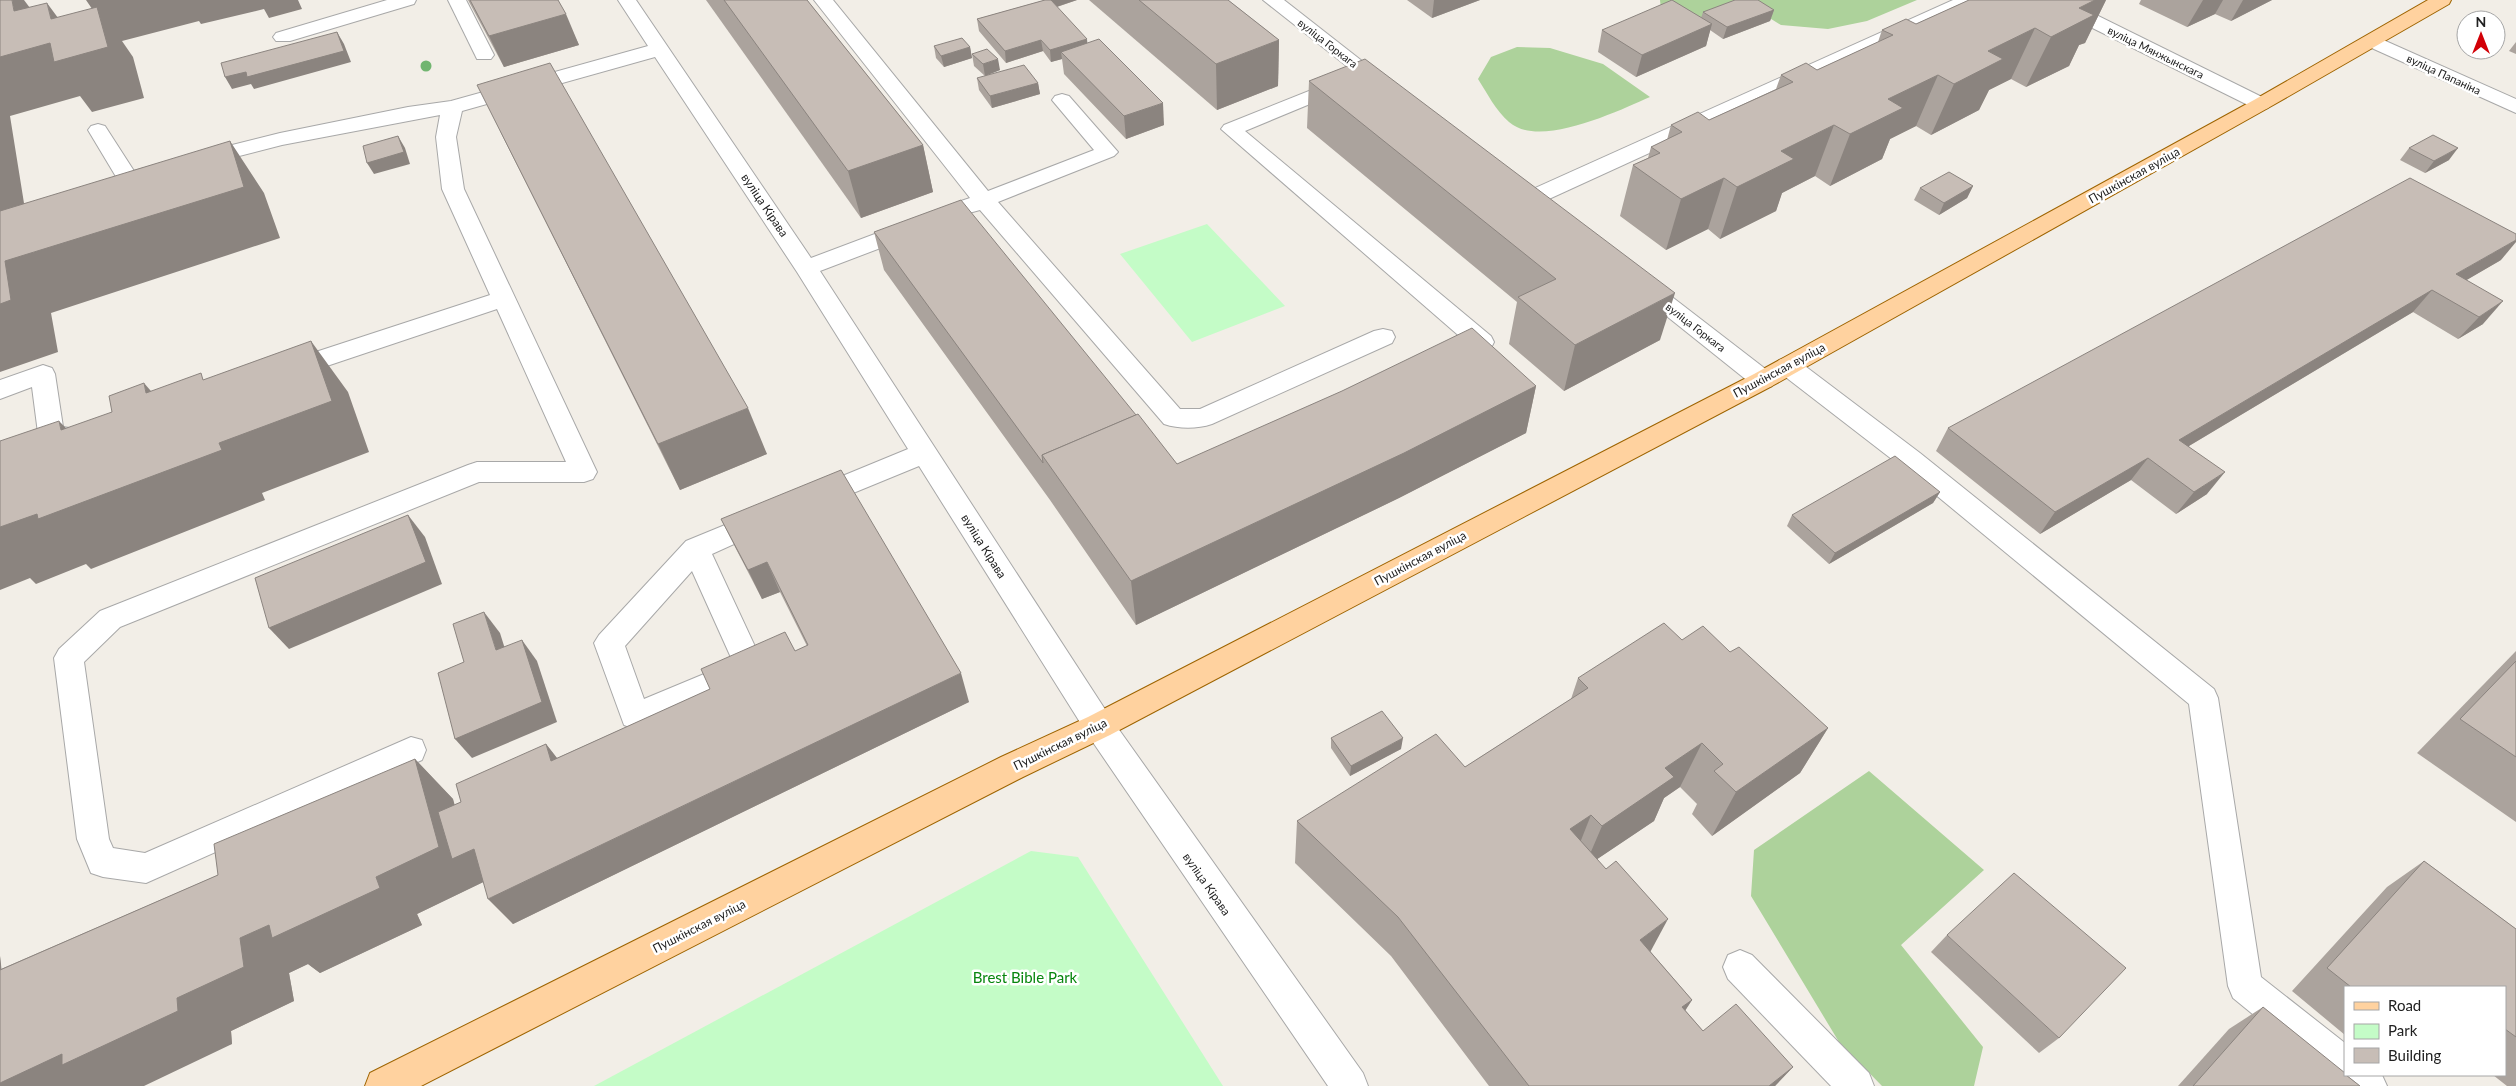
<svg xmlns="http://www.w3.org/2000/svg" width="2516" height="1086" viewBox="0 0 2516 1086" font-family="Lato,sans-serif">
<rect width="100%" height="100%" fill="#f2eee7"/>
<!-- forest -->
<g fill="#add29b">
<path d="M 1660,0 L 1917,0 L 1867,21 L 1828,29 L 1781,25 L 1747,4 L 1703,19 L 1687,20 L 1661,9 Z"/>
<path d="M 1517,47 L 1550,48 L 1603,64 L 1650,97 C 1618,111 1539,149 1509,122 C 1496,111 1487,93 1478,79 L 1491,57 Z"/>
<path d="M 1869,771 L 1984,870 L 1901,945 L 1983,1047 L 1974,1086 L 1882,1086 L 1839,1042 L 1751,896 L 1754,850 Z"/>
</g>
<!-- park -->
<g fill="#c4fcc7">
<path d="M 1207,224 L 1285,306 L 1192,342 L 1120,254 Z"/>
<path d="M 1031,851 L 1078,857 L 1223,1086 L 594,1086 Z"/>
</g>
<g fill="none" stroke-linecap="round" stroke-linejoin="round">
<!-- minor casing -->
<g stroke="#a8a8a8" stroke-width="2">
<g id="minor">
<path d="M 387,0 L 416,0 L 414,4 L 290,41 L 276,41 L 273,37 L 276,33 Z"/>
<path d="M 448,0 L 466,0 L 494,55 L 491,59 L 477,59 Z"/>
<path d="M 618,0 L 636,0 L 811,258 L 904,223 L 912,221 L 920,223 L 923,228 L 920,233 L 820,271 L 1110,717 L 1363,1073 L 1368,1086 L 1328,1086 L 1088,735 L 919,466 L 824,505 L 815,508 L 806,505 L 802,498 L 806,491 L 908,449 L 797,272 L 655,57 L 462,111 L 456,137 L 464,189 L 597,472 L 593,479 L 584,482 L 479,482 L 120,627 L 84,662 L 109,839 L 113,848 L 145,853 L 411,737 L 422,740 L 426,750 L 422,760 L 146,883 L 103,877 L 91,873 L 77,839 L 54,658 L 59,649 L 100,611 L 468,465 L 477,462 L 566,462 L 497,309 L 288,379 L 279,376 L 276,370 L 279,364 L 490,295 L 442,189 L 436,137 L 440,115 L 282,145 L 200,166 L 192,165 L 189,160 L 192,155 L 280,133 L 408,107 L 451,101 L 648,46 Z"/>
<path d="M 814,0 L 833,0 L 988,191 L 1094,150 L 1052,100 L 1055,96 L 1062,94 L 1069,96 L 1118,152 L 1114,156 L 998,202 L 1180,409 L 1200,409 L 1374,331 L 1383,329 L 1392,331 L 1395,337 L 1392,343 L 1212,424 C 1197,429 1179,429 1164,424 L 980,210 L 969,213 L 961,211 L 958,206 L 961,201 L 970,198 Z"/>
<path d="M 1263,0 L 1284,0 L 1394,86 L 1391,90 L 1384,92 L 1377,90 Z"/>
<path d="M 1953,0 L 1977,0 L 1975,4 L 1538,204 L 1530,206 L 1522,204 L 1519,199 L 1522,194 Z"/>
<path d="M 2042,0 L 2066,0 L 2268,100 L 2271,104 L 2268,108 L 2261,110 L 2254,108 L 2044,4 Z"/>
<path d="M 2372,35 L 2516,99 L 2516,113 L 2365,45 L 2362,41 L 2365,37 Z"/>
<path d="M 1344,77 L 1351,79 L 1354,83 L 1351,87 L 1245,131 L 1491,336 L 1494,342 L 1491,348 L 1482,350 L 1473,348 L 1221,129 L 1224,125 Z"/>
<path d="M 98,124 L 105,126 L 134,171 L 156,165 L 164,167 L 167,172 L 164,177 L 129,187 L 121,185 L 88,130 L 91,126 Z"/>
<path d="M 1642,277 L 1650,280 L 1772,374 L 1775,380 L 1772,386 L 1763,389 L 1754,386 L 1634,290 L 1630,285 L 1634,280 Z"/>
<path d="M 1788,357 L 1797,360 L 1920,453 L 2214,689 L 2218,698 L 2261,977 L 2345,1043 L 2345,1075 L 2382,1075 L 2387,1086 L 2342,1086 L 2340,1082 L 2332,1079 L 2233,998 L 2228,986 L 2189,704 L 1902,467 L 1779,372 L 1776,366 L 1779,360 Z"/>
<path d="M 43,365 L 52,368 L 55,374 L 63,427 L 87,431 L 91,438 L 87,445 L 72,448 L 42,440 L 38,433 L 32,387 L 0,399 L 0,380 Z"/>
<path d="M 764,509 L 774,512 L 778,519 L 774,526 L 712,554 L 765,668 L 760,677 L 646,725 L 635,729 L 624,725 L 594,643 L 599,635 L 686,541 ZM 692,571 L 733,662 L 644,699 L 625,646 Z"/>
<path d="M 1740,950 L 1752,955 L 1869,1073 L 1874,1086 L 1831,1086 L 1728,979 L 1723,967 L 1728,955 Z"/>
</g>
</g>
<!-- major casing -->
<g stroke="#9e6400" stroke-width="2">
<path id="major" d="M 2428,0 L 2451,0 L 2449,4 L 2268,108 L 1772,386 L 1110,735 L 1023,777 L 421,1086 L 365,1086 L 370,1073 L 1001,757 L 1088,717 L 1754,374 L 2254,100 Z"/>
</g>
<!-- minor -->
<use href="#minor" fill="#fff" fill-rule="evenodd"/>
<!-- major -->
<use href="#major" fill="#ffd29f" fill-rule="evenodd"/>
</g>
<!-- trees -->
<circle fill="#71b570" cx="426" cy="66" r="5.5"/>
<!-- wall -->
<g fill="#aba39d">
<path d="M 468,0 L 558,0 L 579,45 L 504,67 Z"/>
<path d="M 706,0 L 807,0 L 923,145 L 933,192 L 861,218 Z"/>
<path d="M 1045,0 L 1077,0 L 1057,7 L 1087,43 L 1164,125 L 1126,139 L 1064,74 L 1062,59 L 1051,62 L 1043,51 L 1006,63 L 979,31 L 977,19 Z"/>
<path d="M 1089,0 L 1228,0 L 1279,40 L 1278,86 L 1217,110 Z"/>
<path d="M 1407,0 L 1480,0 L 1432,18 Z"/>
<path d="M 1969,0 L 2106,0 L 2085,43 L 2079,45 L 2069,66 L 2026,87 L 2011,79 L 1989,90 L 1979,110 L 1931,135 L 1916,126 L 1890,139 L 1882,159 L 1830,186 L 1815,176 L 1782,193 L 1776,211 L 1720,239 L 1708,229 L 1666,250 L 1620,216 L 1633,165 L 1648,158 L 1651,147 L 1667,140 L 1671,125 L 1709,120 L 1776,89 L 1781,75 L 1817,70 L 1878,42 L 1882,30 L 1916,24 Z"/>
<path d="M 2141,0 L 2272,0 L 2231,21 L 2215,14 L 2187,27 L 2139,4 Z"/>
<path d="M 1774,10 L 1770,21 L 1723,39 L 1710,30 L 1706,46 L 1636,77 L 1598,52 L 1602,30 L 1701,18 L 1703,12 Z"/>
<path d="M 2516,42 L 2516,54 L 2509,51 Z"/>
<path d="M 934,46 L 970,47 L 972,58 L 944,67 L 936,58 Z"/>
<path d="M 972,54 L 1000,70 L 985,76 L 974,66 Z"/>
<path d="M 977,78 L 1038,83 L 1040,94 L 992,108 L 979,90 Z"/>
<path d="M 1309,81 L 1660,340 L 1564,391 L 1509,344 L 1517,302 L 1307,128 Z"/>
<path d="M 500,131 L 767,454 L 680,490 Z"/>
<path d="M 2409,148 L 2449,160 L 2425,173 L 2400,160 Z"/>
<path d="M 1973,186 L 1967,198 L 1939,215 L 1914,200 L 1920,188 Z"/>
<path d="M 874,232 L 1177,464 L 1536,386 L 1526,433 L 1399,498 L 1136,625 L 1050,500 L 884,270 Z"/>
<path d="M 2501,260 L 2466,280 L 2483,324 L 2458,339 L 2413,312 L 2189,446 L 2207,494 L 2176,514 L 2131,480 L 2040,534 L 1936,451 L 1948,428 Z"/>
<path d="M 1940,492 L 1933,503 L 1829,564 L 1787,526 L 1792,515 Z"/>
<path d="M 721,519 L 969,702 L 513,924 L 483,882 L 477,885 L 417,914 L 422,925 L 320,973 L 308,964 L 289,973 L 294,1001 L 231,1031 L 232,1044 L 0,1086 L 0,956 L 1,969 L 218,875 L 415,759 L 453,799 L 454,805 L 461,802 L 546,744 L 557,758 L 807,646 L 780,592 L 762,599 L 736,549 Z"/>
<path d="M 1682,640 L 1730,652 L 1828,728 L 1800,773 L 1712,836 L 1692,814 L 1697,804 L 1680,787 L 1664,798 L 1654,821 L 1597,859 L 1650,951 L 1692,1000 L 1685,1010 L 1703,1031 L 1793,1067 L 1775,1086 L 1489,1086 L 1391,956 L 1295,863 L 1297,821 L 1465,767 L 1571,699 L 1578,678 Z"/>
<path d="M 2516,651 L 2516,822 L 2417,753 Z"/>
<path d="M 1331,738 L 1401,749 L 1350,776 L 1331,748 Z"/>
<path d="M 2424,861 L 2516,929 L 2516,1086 L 2507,1086 L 2493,1075 L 2505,1075 L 2505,987 L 2345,987 L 2345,1035 L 2292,991 L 2387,887 Z"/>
<path d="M 1947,935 L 2059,1038 L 2039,1053 L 1931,952 Z"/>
<path d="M 2263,1007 L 2360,1086 L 2178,1086 L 2229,1029 Z"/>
</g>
<!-- shaded-wall -->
<g fill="#8b847f">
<path d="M 12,0 L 24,0 L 45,28 L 51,19 L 47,3 L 84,53 L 101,22 L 86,0 L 299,0 L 298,0 L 302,9 L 269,18 L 264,9 L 201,24 L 199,21 L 122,41 L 133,57 L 144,98 L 92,112 L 80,96 L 10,116 L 32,253 L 230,141 L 264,193 L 280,238 L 51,313 L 58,352 L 0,372 L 0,304 L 5,261 L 0,226 L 0,57 L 14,11 Z"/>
<path d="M 1052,0 L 1077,0 L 1053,8 Z"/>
<path d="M 1434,0 L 1480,0 L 1432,18 Z"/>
<path d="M 2095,0 L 2106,0 L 2085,43 L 2079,45 L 2069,66 L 2026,87 L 2051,37 L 2079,8 Z"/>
<path d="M 2203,0 L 2223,0 L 2215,14 L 2187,27 Z"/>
<path d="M 2243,0 L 2272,0 L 2231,21 Z"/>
<path d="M 1774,10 L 1770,21 L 1723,39 L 1727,27 Z"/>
<path d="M 566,14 L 579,45 L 504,67 L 489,36 Z"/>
<path d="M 1712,24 L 1706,46 L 1636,77 L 1642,55 Z"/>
<path d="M 2035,28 L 2011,79 L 1989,90 L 1979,110 L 1931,135 L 1954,84 L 1988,51 Z"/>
<path d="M 337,32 L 344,44 L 351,62 L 254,89 L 251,84 L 232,89 L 225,77 Z"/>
<path d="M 1087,39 L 1088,51 L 1061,52 L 1062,59 L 1051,62 L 1050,50 Z"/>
<path d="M 1041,40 L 1043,51 L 1006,63 L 1005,51 Z"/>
<path d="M 1279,40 L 1278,86 L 1217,110 L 1216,64 Z"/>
<path d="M 970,47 L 972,58 L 944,67 L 941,56 Z"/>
<path d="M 998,59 L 1000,70 L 985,76 L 983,64 Z"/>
<path d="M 1938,75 L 1916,126 L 1890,139 L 1882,159 L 1830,186 L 1850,134 L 1888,99 Z"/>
<path d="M 1038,83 L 1040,94 L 992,108 L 990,96 Z"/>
<path d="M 1163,103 L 1164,125 L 1126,139 L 1124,116 Z"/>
<path d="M 1834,125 L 1815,176 L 1782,193 L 1776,211 L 1720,239 L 1737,187 L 1781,151 Z"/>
<path d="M 398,136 L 405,148 L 410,164 L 374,174 L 367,163 Z"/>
<path d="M 923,145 L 933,192 L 861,218 L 848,171 Z"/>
<path d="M 2458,148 L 2449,160 L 2425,173 L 2434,161 Z"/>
<path d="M 1724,178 L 1708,229 L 1666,250 L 1681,199 Z"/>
<path d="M 1973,186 L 1967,198 L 1939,215 L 1944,203 Z"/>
<path d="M 2516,240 L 2516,242 L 2501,260 L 2441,295 L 2456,274 Z"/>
<path d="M 2432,290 L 2413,312 L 2162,462 L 2179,440 Z"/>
<path d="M 1675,293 L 1660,340 L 1564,391 L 1575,345 Z"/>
<path d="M 2503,301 L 2483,324 L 2458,339 L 2479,317 Z"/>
<path d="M 311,341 L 348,392 L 369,452 L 262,493 L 265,500 L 91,569 L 86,564 L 36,584 L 30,578 L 0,590 L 0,527 L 219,443 Z"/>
<path d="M 144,383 L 188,434 L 146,393 Z"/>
<path d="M 1536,386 L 1526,433 L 1399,498 L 1136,625 L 1131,581 Z"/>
<path d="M 748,408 L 767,454 L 680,490 L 658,444 Z"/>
<path d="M 59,421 L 108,471 L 61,430 Z"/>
<path d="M 2148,458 L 2131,480 L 2040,534 L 2055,512 Z"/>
<path d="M 2225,472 L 2207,494 L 2176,514 L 2194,492 Z"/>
<path d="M 1940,492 L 1933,503 L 1829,564 L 1835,553 Z"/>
<path d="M 408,515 L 425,537 L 442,584 L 289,649 L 269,628 Z"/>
<path d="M 767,562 L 780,592 L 762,599 L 748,570 Z"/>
<path d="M 484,612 L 500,633 L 512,671 L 496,650 Z"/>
<path d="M 522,640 L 537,661 L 557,722 L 472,758 L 455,739 Z"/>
<path d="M 961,673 L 969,702 L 513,924 L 488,899 Z"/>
<path d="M 1828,728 L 1800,773 L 1712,836 L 1736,792 Z"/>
<path d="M 1403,738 L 1401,749 L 1350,776 L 1351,766 Z"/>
<path d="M 1702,743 L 1680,787 L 1664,798 L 1654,821 L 1584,868 L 1602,826 L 1665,768 Z"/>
<path d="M 546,744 L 567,771 L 551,761 Z"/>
<path d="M 415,759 L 453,799 L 468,852 L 474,849 L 498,875 L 417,914 L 422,925 L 320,973 L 308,964 L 289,973 L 294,1001 L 231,1031 L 232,1044 L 144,1086 L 0,1086 L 0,1083 L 177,998 L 240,938 L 376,877 Z"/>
<path d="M 1591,815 L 1574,858 L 1570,829 Z"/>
<path d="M 1668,919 L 1647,958 L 1640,940 Z"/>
<path d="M 0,956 L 1,964 L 6,1029 L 0,1026 Z"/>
<path d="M 1692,1000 L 1669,1036 L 1682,1007 Z"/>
<path d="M 1793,1067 L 1775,1086 L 1769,1086 Z"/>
</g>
<!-- building -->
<g fill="#c7bdb6" stroke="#8b847f">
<path d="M 0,0 L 12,0 L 14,11 L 47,3 L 51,19 L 97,7 L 108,47 L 54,62 L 50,43 L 0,57 Z"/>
<path d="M 470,0 L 558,0 L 566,14 L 489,36 Z"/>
<path d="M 724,0 L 807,0 L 923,145 L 848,171 Z"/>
<path d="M 1045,0 L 1051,0 L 1087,39 L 1050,50 L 1041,40 L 1005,51 L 977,19 Z"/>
<path d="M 1139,0 L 1228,0 L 1279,40 L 1216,64 Z"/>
<path d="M 1672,0 L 1712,24 L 1642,55 L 1602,30 Z"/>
<path d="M 1735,0 L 1758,0 L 1774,10 L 1727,27 L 1703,12 Z"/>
<path d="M 1969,0 L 2095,0 L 2079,8 L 2094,15 L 2051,37 L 2035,28 L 1988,51 L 2003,59 L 1954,84 L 1938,75 L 1888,99 L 1903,108 L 1850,134 L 1834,125 L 1781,151 L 1794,159 L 1737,187 L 1724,178 L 1681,199 L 1633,165 L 1660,153 L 1651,147 L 1682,132 L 1671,125 L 1698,112 L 1709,120 L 1793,82 L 1781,75 L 1806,63 L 1817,70 L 1893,35 L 1882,30 L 1906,19 L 1916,24 Z"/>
<path d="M 337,32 L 344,51 L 247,77 L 246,72 L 225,77 L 221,63 Z"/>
<path d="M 962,38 L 970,47 L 941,56 L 934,46 Z"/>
<path d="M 1099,39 L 1163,103 L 1124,116 L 1061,52 Z"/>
<path d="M 987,49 L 998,59 L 983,64 L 972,54 Z"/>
<path d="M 1365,59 L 1675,293 L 1575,345 L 1518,297 L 1556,279 L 1309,81 Z"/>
<path d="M 550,63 L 748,408 L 658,444 L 477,85 Z"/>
<path d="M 1024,65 L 1038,83 L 990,96 L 977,78 Z"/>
<path d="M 2433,135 L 2458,148 L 2434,161 L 2409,148 Z"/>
<path d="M 398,136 L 404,152 L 367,163 L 363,146 Z"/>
<path d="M 230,141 L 244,187 L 5,261 L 11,300 L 0,304 L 0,211 Z"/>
<path d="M 1949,172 L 1973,186 L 1944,203 L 1920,188 Z"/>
<path d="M 2410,178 L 2516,234 L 2516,240 L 2456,274 L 2503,301 L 2479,317 L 2432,290 L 2179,440 L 2225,472 L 2194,492 L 2148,458 L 2055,512 L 1948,428 Z"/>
<path d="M 961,200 L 1136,415 L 1042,455 L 1043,463 L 874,232 Z"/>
<path d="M 1472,328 L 1536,386 L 1404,453 L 1131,581 L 1042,455 L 1138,414 L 1177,464 L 1342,391 Z"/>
<path d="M 311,341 L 332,401 L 219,443 L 222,450 L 38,519 L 37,514 L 0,527 L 0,441 L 59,421 L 61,430 L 112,412 L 109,396 L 144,383 L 146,393 L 201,373 L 203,380 Z"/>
<path d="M 1895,456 L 1940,492 L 1835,553 L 1792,515 Z"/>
<path d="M 841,470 L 961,673 L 488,899 L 474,849 L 452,859 L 438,812 L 461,802 L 456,784 L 546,744 L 551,761 L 710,689 L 701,669 L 785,632 L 795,651 L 808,645 L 767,562 L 748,570 L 721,519 Z"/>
<path d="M 408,515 L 426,562 L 269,628 L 255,578 Z"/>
<path d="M 484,612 L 496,650 L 522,640 L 542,702 L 455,739 L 438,673 L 464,662 L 453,624 Z"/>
<path d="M 1664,623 L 1682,640 L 1703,626 L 1730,652 L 1739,647 L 1828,728 L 1736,792 L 1714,771 L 1723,764 L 1702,743 L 1665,768 L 1674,777 L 1602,826 L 1591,815 L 1570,829 L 1606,869 L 1616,861 L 1668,919 L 1640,940 L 1692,1000 L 1682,1007 L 1703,1031 L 1736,1004 L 1793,1067 L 1769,1086 L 1529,1086 L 1398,917 L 1297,821 L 1436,734 L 1465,767 L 1588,688 L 1578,678 Z"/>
<path d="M 2516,661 L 2516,757 L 2460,719 Z"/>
<path d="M 1382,711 L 1403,738 L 1351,766 L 1331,738 Z"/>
<path d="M 415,759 L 439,847 L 376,877 L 380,888 L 272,938 L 269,925 L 240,938 L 244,967 L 177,998 L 178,1011 L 62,1065 L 62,1054 L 0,1083 L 0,970 L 218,875 L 214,844 Z"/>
<path d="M 2424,861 L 2516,929 L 2516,1037 L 2505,1029 L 2505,987 L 2351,987 L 2327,968 Z"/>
<path d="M 2014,873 L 2126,968 L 2059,1038 L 1947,935 Z"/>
<path d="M 2263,1007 L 2345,1073 L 2345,1075 L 2346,1075 L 2360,1086 L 2193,1086 Z"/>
</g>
<g text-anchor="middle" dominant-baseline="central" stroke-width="5" stroke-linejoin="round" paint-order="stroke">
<!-- far-street labels -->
<g font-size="11" fill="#212121" stroke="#fff">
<text transform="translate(1328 43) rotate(38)">вуліца Горкага</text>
<text transform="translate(2156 52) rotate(26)">вуліца Мянжынскага</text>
<text transform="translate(2444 74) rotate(25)">вуліца Папаніна</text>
<text transform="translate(1696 327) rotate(38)">вуліца Горкага</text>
</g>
<!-- street labels -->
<g font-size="12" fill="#212121" stroke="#fff">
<text transform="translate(2134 175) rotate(-29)">Пушкінская вуліца</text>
<text transform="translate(765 205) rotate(56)">вуліца Кірава</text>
<text transform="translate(1779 370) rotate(-28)">Пушкінская вуліца</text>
<text transform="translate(984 546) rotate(58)">вуліца Кірава</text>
<text transform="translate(1420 558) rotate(-28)">Пушкінская вуліца</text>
<text transform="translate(1060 744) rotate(-26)">Пушкінская вуліца</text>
<text transform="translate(1207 884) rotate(55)">вуліца Кірава</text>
<text transform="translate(699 926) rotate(-27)">Пушкінская вуліца</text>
</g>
<!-- near-park labels -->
<g font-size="15" fill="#07860e" stroke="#fff">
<text x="1025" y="977">Brest Bible Park</text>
</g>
</g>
<!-- legend -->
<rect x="2344" y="986" width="162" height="90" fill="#ffffff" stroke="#a6a6a6"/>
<rect x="2354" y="1002" width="25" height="8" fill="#ffd29f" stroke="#a6a6a6"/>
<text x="2388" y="1011" font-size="15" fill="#212121">Road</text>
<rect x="2354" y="1024" width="25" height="15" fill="#c4fcc7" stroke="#a6a6a6"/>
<text x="2388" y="1036" font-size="15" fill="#212121">Park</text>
<rect x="2354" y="1048" width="25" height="15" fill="#c7bdb6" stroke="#a6a6a6"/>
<text x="2388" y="1061" font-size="15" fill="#212121">Building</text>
<!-- north arrow -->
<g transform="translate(2481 35)"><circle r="24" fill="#ffffff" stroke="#a6a6a6"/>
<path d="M0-4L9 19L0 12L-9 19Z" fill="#d20007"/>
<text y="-8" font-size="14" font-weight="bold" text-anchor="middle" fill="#212121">N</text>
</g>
</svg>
